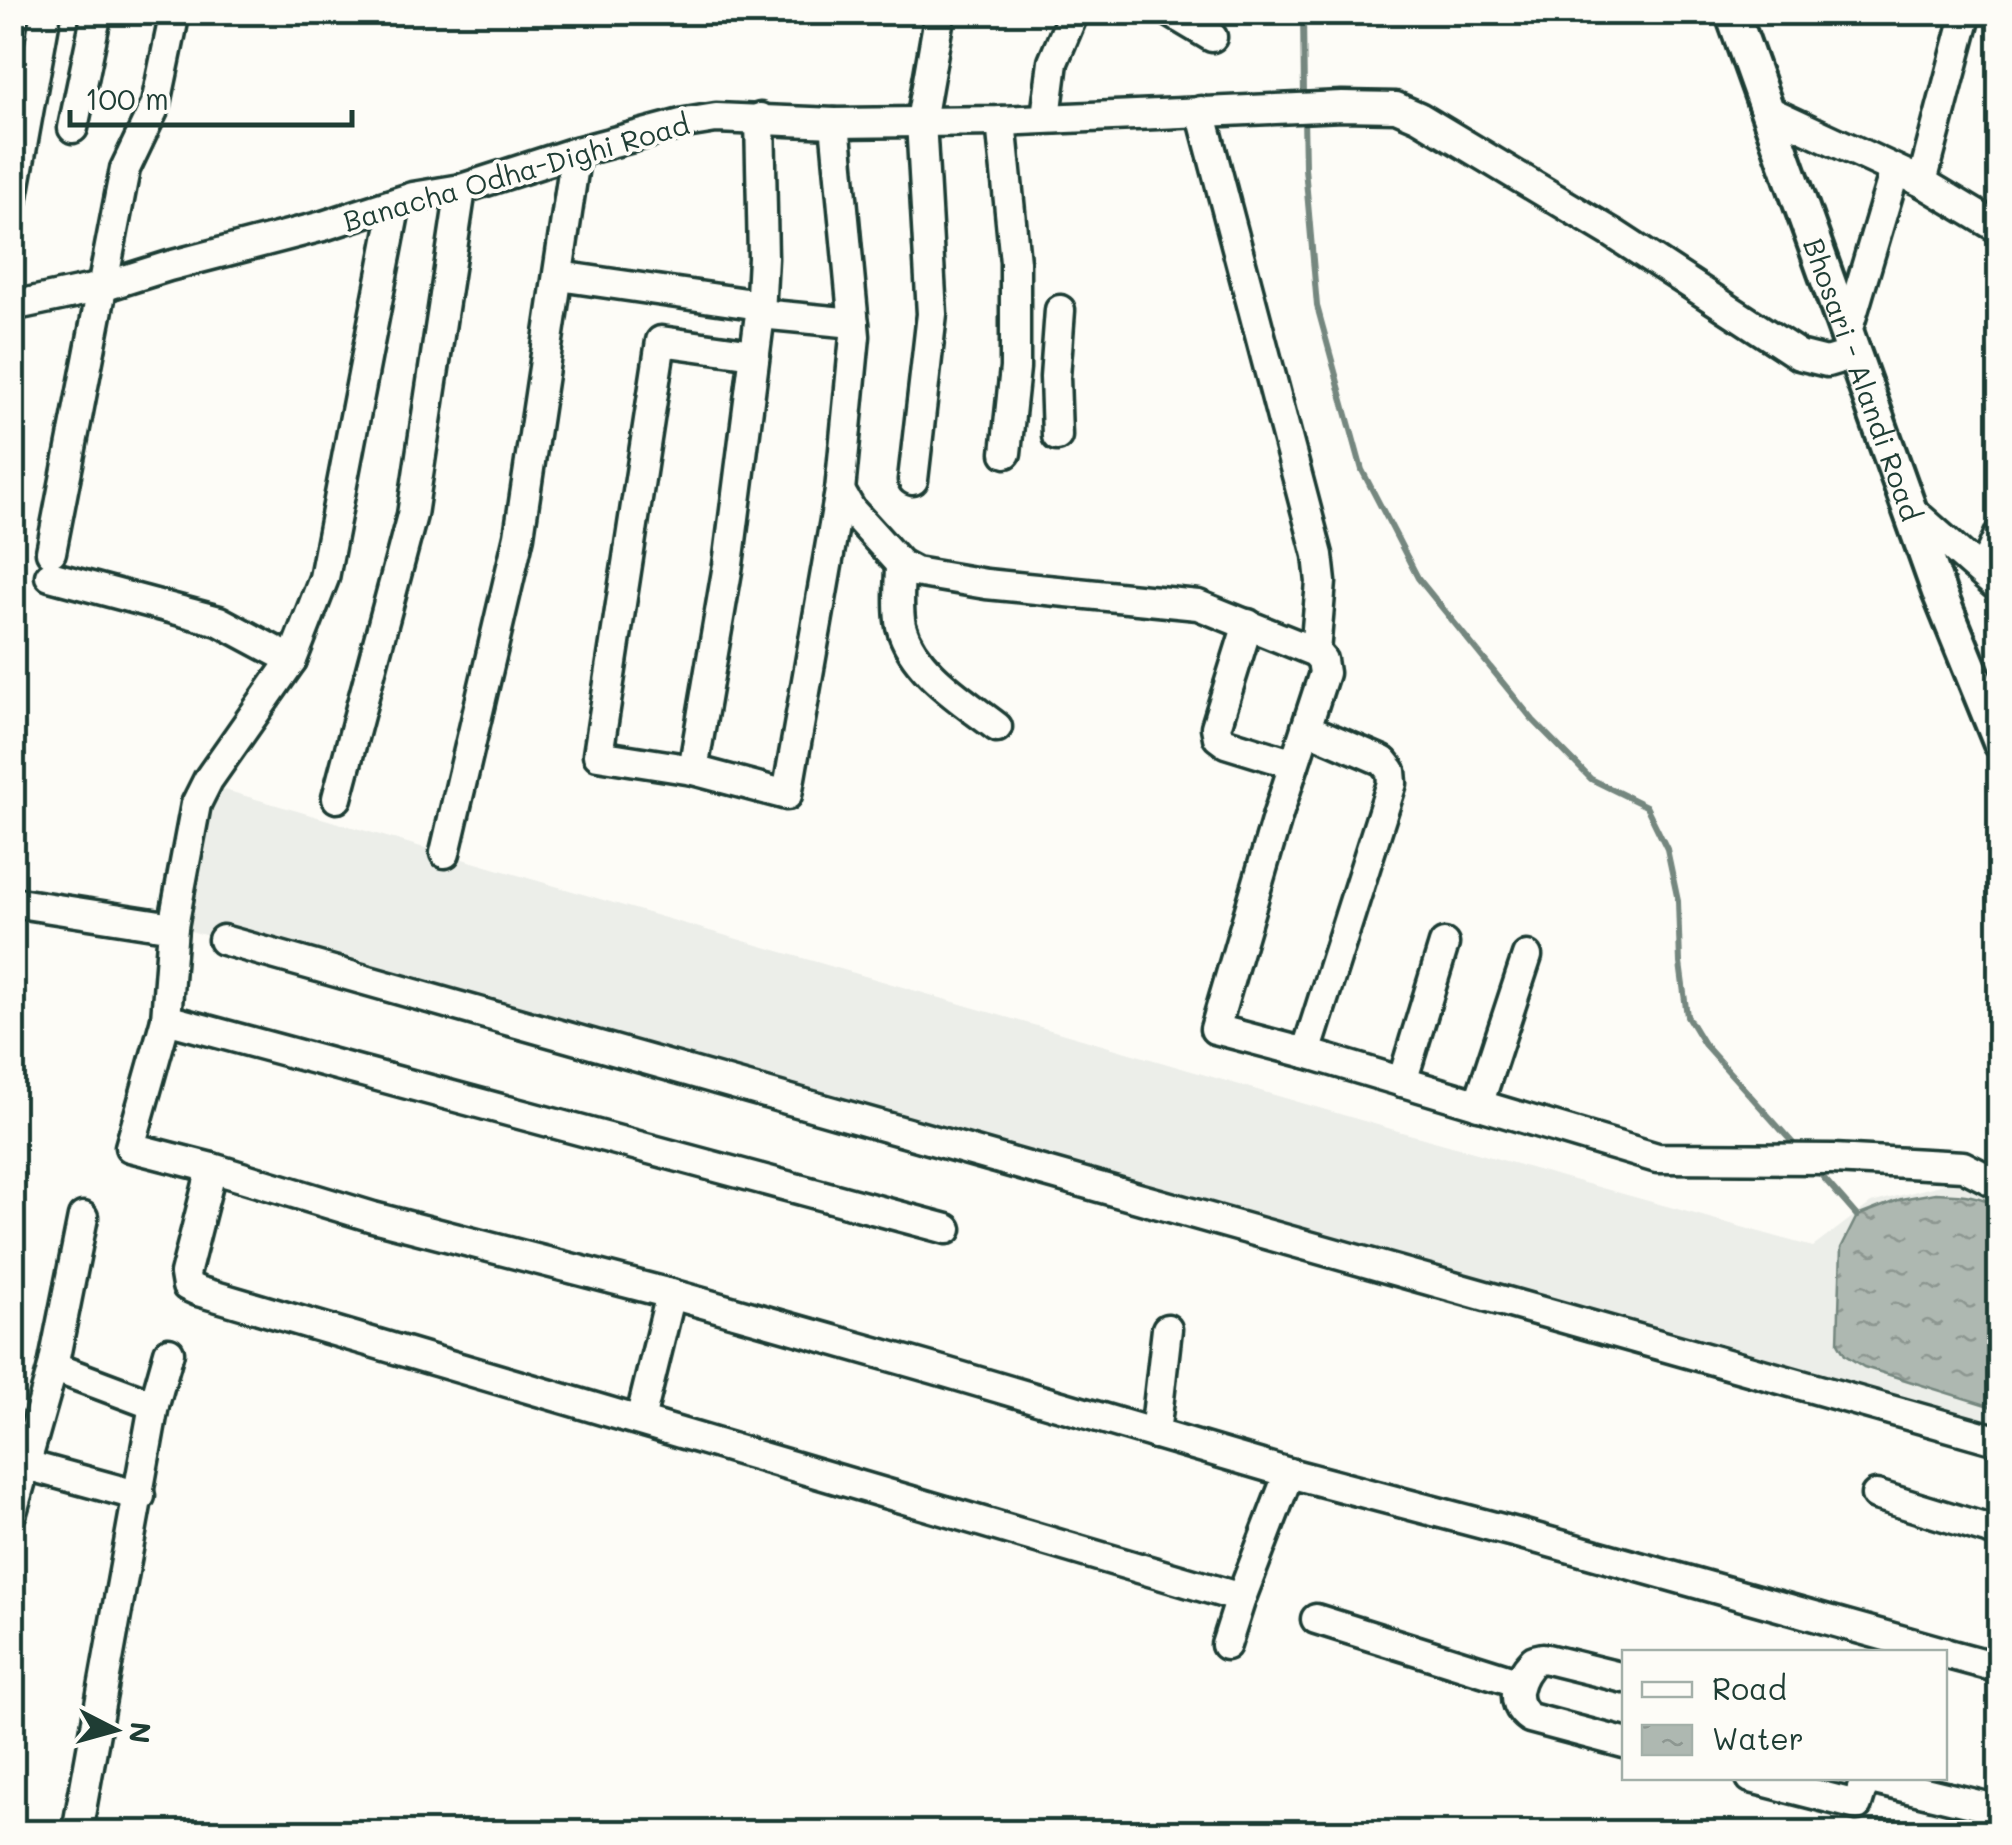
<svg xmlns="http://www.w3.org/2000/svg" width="2012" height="1845" viewBox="0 0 2012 1845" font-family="Mali,sans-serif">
<defs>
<pattern id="water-ripples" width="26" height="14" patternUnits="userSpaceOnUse" patternTransform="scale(2.5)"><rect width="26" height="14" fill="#aeb8b1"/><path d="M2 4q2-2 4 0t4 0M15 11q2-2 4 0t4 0" fill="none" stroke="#8d9791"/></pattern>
</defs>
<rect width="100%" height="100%" fill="#fdfcf7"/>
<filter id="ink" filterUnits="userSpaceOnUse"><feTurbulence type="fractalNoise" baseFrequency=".01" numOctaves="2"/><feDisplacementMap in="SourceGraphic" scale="20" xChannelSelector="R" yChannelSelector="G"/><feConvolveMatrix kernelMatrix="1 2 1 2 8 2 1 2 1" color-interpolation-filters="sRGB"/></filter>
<g filter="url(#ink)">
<!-- built -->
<path fill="#eceee9" d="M 218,788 L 1398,1131 L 1813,1247 L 1871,1203 L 1959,1180 L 1999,1202 L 1999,1456 L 177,927 Z"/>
<!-- water -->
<path fill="url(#water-ripples)" stroke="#75877f" stroke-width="2.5" d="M 1935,1193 C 1957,1194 1981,1194 1999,1207 L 1999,1409 L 1864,1367 L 1845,1355 L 1838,1343 L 1841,1248 L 1857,1216 L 1901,1199 Z"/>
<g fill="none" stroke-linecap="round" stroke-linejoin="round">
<!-- stream -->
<g stroke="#75877f" stroke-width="6">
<path d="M 1303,12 L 1304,98"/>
<path d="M 1304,115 L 1305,168 L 1317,306 L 1362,470 L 1418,578 L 1533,720 L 1591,779 L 1646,806 L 1667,849 L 1678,901 L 1680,963 L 1687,1016 L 1704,1044 L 1800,1151"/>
<path d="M 1815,1168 L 1857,1216"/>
</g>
<!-- minor casing -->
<g stroke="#1f3d34" stroke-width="35">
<g id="minor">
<path d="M 1170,12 L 1212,37"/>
<path d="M 1201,111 L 1318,555 L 1321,582 L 1315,652"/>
<path d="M 1769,111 L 1922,182 L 2000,229"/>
<path d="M 1046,117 L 1053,62 L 1074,12"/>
<path d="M 760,118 L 763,258 L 760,314 L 728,565 L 693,770 L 787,795 L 840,491 L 855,336 L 835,123"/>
<path d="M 1001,121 L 1015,262 L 1015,368 L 1006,453"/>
<path d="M 73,128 L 97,12"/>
<path d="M 1922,182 L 1967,12"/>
<path d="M 12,202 L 46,12"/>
<path d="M 559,276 L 760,305"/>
<path d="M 12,306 L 102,287 L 169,266 L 323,226 L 413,197 L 461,189 L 576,152 L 685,123 L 716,118 L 835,123 L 1001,121 L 1342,106 L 1396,107 L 1419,117 L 1614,234 L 1799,355 L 1827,362 L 1854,354"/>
<path d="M 760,314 L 854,323"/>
<path d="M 1847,332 L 1895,170"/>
<path d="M 1057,436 L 1055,377 L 1060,310"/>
<path d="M 913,480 L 932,314 L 921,121 L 940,12"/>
<path d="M 840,491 L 851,510 L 900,564 L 915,572 L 986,584 L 1198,605 L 1315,652 L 1322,660 L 1324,673 L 1278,814 L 1215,1029 L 1306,1053 L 1657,1158 L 1833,1159 L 1963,1166 L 2000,1185"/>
<path d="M 1911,510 L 2000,589"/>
<path d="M 51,552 L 125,169 L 156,104 L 175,12"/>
<path d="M 900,564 C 900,583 897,608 901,626 C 913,671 962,700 997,727"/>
<path d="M 1982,572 L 2000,533"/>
<path d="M 50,576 L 219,621 L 292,660"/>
<path d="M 1248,624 L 1216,727 L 1218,737 L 1226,743 L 1294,764"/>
<path d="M 693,770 L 598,755 L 661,341 L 754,354"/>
<path d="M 337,798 L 412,515 L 461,189"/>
<path d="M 445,853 L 519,536 L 576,152"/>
<path d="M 12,902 L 173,927 L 166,1019 L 130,1147 L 212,1168"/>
<path d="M 173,927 L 196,804 L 208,780 L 292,660 L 324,578 L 396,203"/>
<path d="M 223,940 L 2000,1441"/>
<path d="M 166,1019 L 947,1229"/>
<path d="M 1306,1053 L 1392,783 L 1391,771 L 1383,761 L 1306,728"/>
<path d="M 1402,1082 L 1444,944"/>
<path d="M 1478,1105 L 1527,956"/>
<path d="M 53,1367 L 154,1405 L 77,1832"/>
<path d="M 154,1405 L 169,1352"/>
<path d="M 640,1420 L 671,1294"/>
<path d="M 1155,1434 L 1167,1329"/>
<path d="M 26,1465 L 140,1496"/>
<path d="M 1876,1495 L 2000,1533"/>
<path d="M 12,1512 L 53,1367 L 83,1217"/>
<path d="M 1241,1598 L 198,1291 L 187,1286 L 185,1274 L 212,1168 L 373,1217 L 671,1294 L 935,1369 L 1289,1473 L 1521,1534 L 1943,1652"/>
<path d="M 1316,1619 L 1517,1682"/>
<path d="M 1226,1645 L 1241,1598 L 1289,1473"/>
<path d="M 1944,1653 L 2000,1668"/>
<path d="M 1624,1678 L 1543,1658 L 1534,1660 C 1518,1676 1507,1703 1530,1718 L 1624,1743"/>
<path d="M 1751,1778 L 1857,1805 L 1865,1779"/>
<path d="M 1866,1778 L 2000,1810"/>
</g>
</g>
<!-- major casing -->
<g stroke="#1f3d34" stroke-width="40">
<g id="major">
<path id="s1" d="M 1732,12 L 1939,592 L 2000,742"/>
</g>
</g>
<!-- minor -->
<use href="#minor" stroke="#fdfcf7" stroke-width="28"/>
<!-- major -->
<use href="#major" stroke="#fdfcf7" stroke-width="32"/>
</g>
</g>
<g text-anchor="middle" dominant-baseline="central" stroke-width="8" stroke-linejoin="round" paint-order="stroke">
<!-- street labels -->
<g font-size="28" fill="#1f3d34" stroke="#fdfcf7">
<text transform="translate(516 172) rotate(-16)">Banacha Odha-Dighi Road</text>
<text stroke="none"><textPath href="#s1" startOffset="390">Bhosari - Alandi Road</textPath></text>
</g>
</g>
<!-- margin -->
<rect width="2012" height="1845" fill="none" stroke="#fdfcf7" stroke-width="50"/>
<rect x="25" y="25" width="1962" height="1795" fill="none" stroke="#1f3d34" stroke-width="4" filter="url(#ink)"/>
<!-- legend -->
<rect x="1622" y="1650" width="325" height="130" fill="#fdfcf7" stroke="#a4b0a9" stroke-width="2.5"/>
<rect x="1642" y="1682" width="50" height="15" fill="#fdfcf7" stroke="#a4b0a9" stroke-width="2.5"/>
<text x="1712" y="1700" font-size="30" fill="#1f3d34">Road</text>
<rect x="1642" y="1725" width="50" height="30" fill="url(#water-ripples)" stroke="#a4b0a9" stroke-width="2.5"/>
<text x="1712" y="1750" font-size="30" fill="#1f3d34">Water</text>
<!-- north arrow -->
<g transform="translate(115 1730) rotate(96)" stroke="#fdfcf7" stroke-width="8" paint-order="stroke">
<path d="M0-8L18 38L0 25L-18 38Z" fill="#1f3d34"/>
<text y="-15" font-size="28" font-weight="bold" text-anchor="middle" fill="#1f3d34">N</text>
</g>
<!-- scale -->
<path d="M70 110v15h282v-15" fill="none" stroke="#1f3d34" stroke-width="5"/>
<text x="85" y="110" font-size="30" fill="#1f3d34" stroke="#fdfcf7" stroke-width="8" paint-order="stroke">100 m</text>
</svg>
